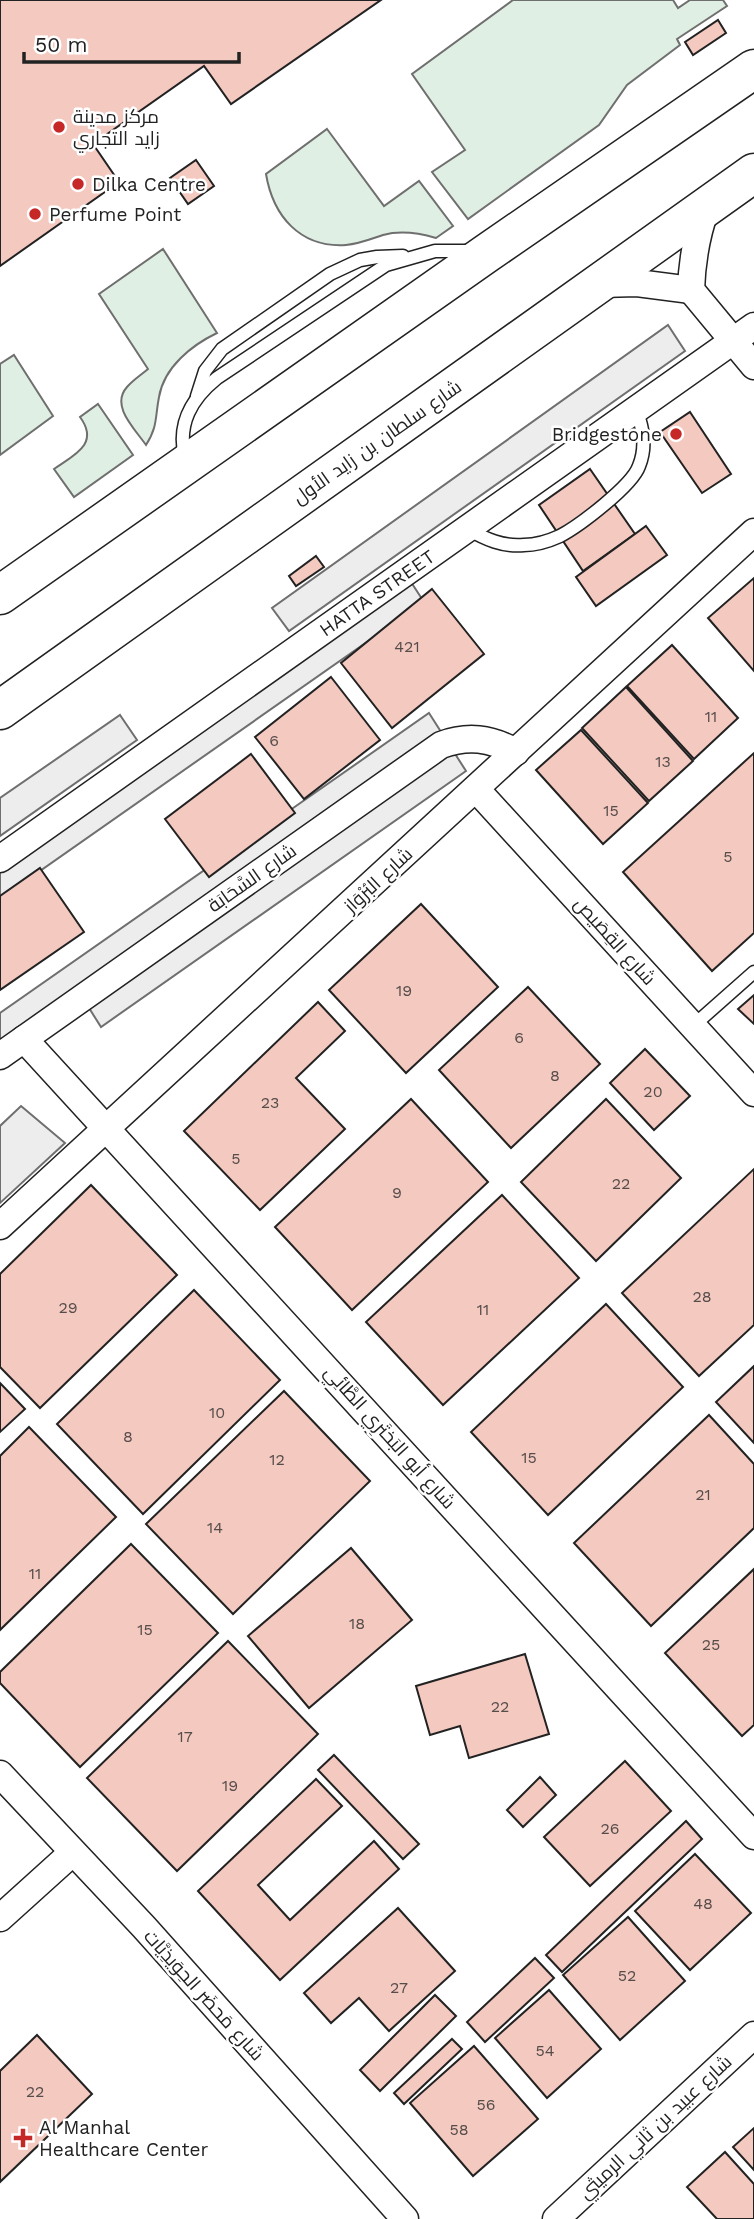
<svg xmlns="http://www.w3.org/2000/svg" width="754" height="2219" viewBox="0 0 754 2219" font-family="'Work Sans',Cairo,sans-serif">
<rect width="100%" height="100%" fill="#fff"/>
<!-- green -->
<g fill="#e0efe3" stroke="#6f6f6f" stroke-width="2">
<path d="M 513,0 L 673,0 L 678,8 L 690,0 L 723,0 L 727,6 L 677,39 L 680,45 L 627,85 L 599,125 L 468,219 L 432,172 L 465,150 L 412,74 Z"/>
<path d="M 327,129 L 384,206 L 419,181 L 453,226 L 436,238 C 419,233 401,230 383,235 C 371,239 359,244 346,245 C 300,248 273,216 266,174 Z"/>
<path d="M 163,249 L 217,333 C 192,345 164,367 159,397 C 155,417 158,426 146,445 C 135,429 110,406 127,387 C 133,380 141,375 148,369 L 99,294 Z"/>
<path d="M 14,355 L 53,416 L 0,455 L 0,364 Z"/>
<path d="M 98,404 L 133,455 L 74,497 L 54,469 C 74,455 100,444 80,417 Z"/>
</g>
<!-- parking -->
<g fill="#ededed" stroke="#6f6f6f" stroke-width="2">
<path d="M 668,325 L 685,351 L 289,631 L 272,608 Z"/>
<path d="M 409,579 L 424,602 L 0,899 L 0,864 Z"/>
<path d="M 429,713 L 466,771 L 101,1027 L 89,1008 L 0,1069 L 0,1013 Z"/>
<path d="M 120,715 L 137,740 L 0,836 L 0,798 Z"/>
<path d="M 21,1106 L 65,1143 L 0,1203 L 0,1126 Z"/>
</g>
<!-- building -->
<g fill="#f3c9c0" stroke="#222" stroke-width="2">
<path d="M 0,0 L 381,0 L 231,104 L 204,66 L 93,144 L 119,182 L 0,266 Z"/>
<path d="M 718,20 L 726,33 L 693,55 L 685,42 Z"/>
<path d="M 196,160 L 214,186 L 188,204 L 170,178 Z"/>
<path d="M 690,412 L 731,474 L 702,493 L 660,432 Z"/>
<path d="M 590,469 L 635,534 L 583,571 L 539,505 Z"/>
<path d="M 646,526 L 667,555 L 596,606 L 576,577 Z"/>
<path d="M 316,556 L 324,567 L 296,586 L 289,576 Z"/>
<path d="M 754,578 L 754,671 L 708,618 Z"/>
<path d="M 432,589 L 484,654 L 392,728 L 341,663 Z"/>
<path d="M 672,645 L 738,718 L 694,759 L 627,686 Z"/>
<path d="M 331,677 L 380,740 L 304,799 L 255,737 Z"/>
<path d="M 626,687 L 693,761 L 649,801 L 582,728 Z"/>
<path d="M 581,730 L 648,803 L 603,844 L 536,770 Z"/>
<path d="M 754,753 L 754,933 L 712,971 L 623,872 Z"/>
<path d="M 251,754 L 295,813 L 209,877 L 165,819 Z"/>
<path d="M 40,868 L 84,932 L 0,990 L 0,896 Z"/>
<path d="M 421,904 L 498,987 L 406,1073 L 329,990 Z"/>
<path d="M 528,987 L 600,1064 L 511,1148 L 439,1070 Z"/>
<path d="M 754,995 L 754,1024 L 738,1009 Z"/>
<path d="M 318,1002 L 345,1031 L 296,1078 L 345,1129 L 260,1210 L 184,1131 Z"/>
<path d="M 645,1049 L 690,1096 L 654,1130 L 610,1083 Z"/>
<path d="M 411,1099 L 488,1182 L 352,1310 L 275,1227 Z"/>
<path d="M 606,1099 L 681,1178 L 596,1261 L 521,1182 Z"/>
<path d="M 754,1169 L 754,1325 L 699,1376 L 622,1293 Z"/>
<path d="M 91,1185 L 177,1275 L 40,1408 L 0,1367 L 0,1274 Z"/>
<path d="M 502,1195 L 579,1278 L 443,1405 L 366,1322 Z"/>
<path d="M 194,1290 L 280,1380 L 143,1514 L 57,1424 Z"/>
<path d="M 606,1304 L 683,1387 L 548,1515 L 471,1432 Z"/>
<path d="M 754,1366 L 754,1443 L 716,1402 Z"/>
<path d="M 0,1383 L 25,1409 L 0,1432 Z"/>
<path d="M 284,1391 L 370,1481 L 233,1614 L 146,1524 Z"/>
<path d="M 709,1415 L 754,1464 L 754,1528 L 651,1626 L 574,1543 Z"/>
<path d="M 29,1427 L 116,1517 L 0,1630 L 0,1456 Z"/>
<path d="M 131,1544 L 218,1633 L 80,1767 L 0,1683 L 0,1672 Z"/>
<path d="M 351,1548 L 412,1620 L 309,1708 L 248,1636 Z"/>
<path d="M 754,1569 L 754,1725 L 742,1736 L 665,1653 Z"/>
<path d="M 228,1641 L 318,1734 L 177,1871 L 87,1778 Z"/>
<path d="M 525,1654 L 549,1734 L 469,1758 L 460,1726 L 430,1735 L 416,1686 Z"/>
<path d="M 334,1755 L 419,1844 L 403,1859 L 318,1770 Z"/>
<path d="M 625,1761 L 671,1811 L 590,1886 L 544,1837 Z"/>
<path d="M 540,1777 L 556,1795 L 523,1827 L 507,1810 Z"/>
<path d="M 316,1779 L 342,1806 L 258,1885 L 290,1920 L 374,1841 L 399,1869 L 280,1980 L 198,1891 Z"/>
<path d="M 686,1821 L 702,1839 L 562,1972 L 546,1955 Z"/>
<path d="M 695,1854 L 751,1913 L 690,1970 L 635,1911 Z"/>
<path d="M 398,1908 L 455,1971 L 389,2031 L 359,1998 L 331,2023 L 304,1993 Z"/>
<path d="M 628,1917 L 685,1981 L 620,2040 L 563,1975 Z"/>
<path d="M 535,1958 L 554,1978 L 485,2042 L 467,2022 Z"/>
<path d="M 549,1990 L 601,2049 L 547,2098 L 495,2038 Z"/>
<path d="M 435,1995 L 456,2016 L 380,2091 L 360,2070 Z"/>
<path d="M 37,2035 L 92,2094 L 0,2182 L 0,2071 Z"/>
<path d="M 452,2039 L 462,2049 L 404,2104 L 394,2093 Z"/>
<path d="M 474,2046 L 538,2119 L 473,2176 L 410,2103 Z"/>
<path d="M 754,2128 L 754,2170 L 733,2147 Z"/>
<path d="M 725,2152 L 754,2184 L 754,2219 L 717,2219 L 687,2187 Z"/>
</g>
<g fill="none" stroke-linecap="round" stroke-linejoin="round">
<!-- lane casing -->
<g stroke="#222" stroke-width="15">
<g id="lane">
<path d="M 197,396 L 205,371 L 222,349 L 330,274 L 360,260 L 377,257 L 403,256"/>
<path d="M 185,457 C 177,424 191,399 217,378 L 386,265 L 435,251 L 473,251"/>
<path d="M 468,529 C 485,539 503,547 524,545 C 536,545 549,541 560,536 C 579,526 632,486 639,466 C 647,446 643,428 636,409"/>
<path d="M 693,1026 L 754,972"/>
</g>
</g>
<!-- street casing -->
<g stroke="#222" stroke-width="29">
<g id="street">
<path d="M 706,208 C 696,236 692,261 691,290 L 754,366"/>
<path d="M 600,284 L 637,283 L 691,290"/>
<path d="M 476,789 L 754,1093"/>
<path d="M 0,859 L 754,326"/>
<path d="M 24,1039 L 754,1836"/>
<path d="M 0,1056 L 441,745 C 468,735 490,738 516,752"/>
<path d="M 0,1226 L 754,532"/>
<path d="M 0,1774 L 144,1927 L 405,2219"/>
<path d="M 0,1918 L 72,1853"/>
<path d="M 556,2219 L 754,2035"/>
</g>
</g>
<!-- primary casing -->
<g stroke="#222" stroke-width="41">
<g id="primary">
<path d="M 0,595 L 487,253 L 754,69"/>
<path d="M 0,710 L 754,173"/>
</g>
</g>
<!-- lane -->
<use href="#lane" stroke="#fff" stroke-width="12"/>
<!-- street -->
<use href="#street" stroke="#fff" stroke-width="26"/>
<!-- primary -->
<use href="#primary" stroke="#fff" stroke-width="38"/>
</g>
<!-- markers -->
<g fill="#c62828" stroke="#fff" stroke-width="2.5">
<circle cx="59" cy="127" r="7"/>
<circle cx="78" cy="184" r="7"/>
<circle cx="35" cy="214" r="7"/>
<circle cx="676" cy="434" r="7"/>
<path d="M19.5 2127.5h7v7h7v7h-7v7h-7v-7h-7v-7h7z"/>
</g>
<g text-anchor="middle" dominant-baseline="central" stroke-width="5" stroke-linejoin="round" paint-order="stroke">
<!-- number labels -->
<g font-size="16" fill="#564c4a">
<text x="407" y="646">421</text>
<text x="711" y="716">11</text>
<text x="274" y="740">6</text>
<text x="663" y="761">13</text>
<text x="611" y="810">15</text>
<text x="728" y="856">5</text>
<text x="404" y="990">19</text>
<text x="519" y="1037">6</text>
<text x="555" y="1075">8</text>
<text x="653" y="1091">20</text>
<text x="270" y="1102">23</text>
<text x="236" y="1158">5</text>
<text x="621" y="1183">22</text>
<text x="397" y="1192">9</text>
<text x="702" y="1296">28</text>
<text x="68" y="1307">29</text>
<text x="483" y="1309">11</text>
<text x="217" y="1412">10</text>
<text x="128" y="1436">8</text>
<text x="529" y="1457">15</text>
<text x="277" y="1459">12</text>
<text x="703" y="1494">21</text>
<text x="215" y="1527">14</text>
<text x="35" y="1573">11</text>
<text x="357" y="1623">18</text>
<text x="145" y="1629">15</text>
<text x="711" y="1644">25</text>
<text x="500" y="1706">22</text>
<text x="185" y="1736">17</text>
<text x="230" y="1785">19</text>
<text x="610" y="1828">26</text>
<text x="703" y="1903">48</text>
<text x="627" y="1975">52</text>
<text x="399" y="1987">27</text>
<text x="545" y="2050">54</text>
<text x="35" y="2091">22</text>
<text x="486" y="2104">56</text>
<text x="459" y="2129">58</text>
</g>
<!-- poi labels -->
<g font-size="19" fill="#222" stroke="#fff" text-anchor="start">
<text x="73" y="116">مركز مدينة<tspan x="73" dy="22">زايد التجاري</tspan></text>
<text x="92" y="184">Dilka Centre</text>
<text x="49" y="214">Perfume Point</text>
<text x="662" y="434" text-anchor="end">Bridgestone</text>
<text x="39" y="2127">Al Manhal<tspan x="39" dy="22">Healthcare Center</tspan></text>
</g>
<!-- street labels -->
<g font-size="19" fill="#222" stroke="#fff">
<text transform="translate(377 442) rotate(-35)">شارع سلطان بن زايد الأول</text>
<text transform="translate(377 593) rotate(-35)">HATTA STREET</text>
<text transform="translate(252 878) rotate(-35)">شارع السَّحَابَة</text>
<text transform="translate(378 880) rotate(-43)">شارع البُرْوَاز</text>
<text transform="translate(615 941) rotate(48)">شارع القِصَيص</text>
<text transform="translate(390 1437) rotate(48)">شارع أبو البَختَرِي الطَّائِي</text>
<text transform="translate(204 1995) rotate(48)">شارع مَحضَر الحِوَيذِيَّات</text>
<text transform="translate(655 2127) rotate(-43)">شارع عبيد بن ثاني الرميثي</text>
</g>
</g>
<!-- scale -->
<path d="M24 52v10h215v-10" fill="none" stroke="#222222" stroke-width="3.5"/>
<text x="35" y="52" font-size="21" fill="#222222" stroke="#ffffff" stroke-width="5" paint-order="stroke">50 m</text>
</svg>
